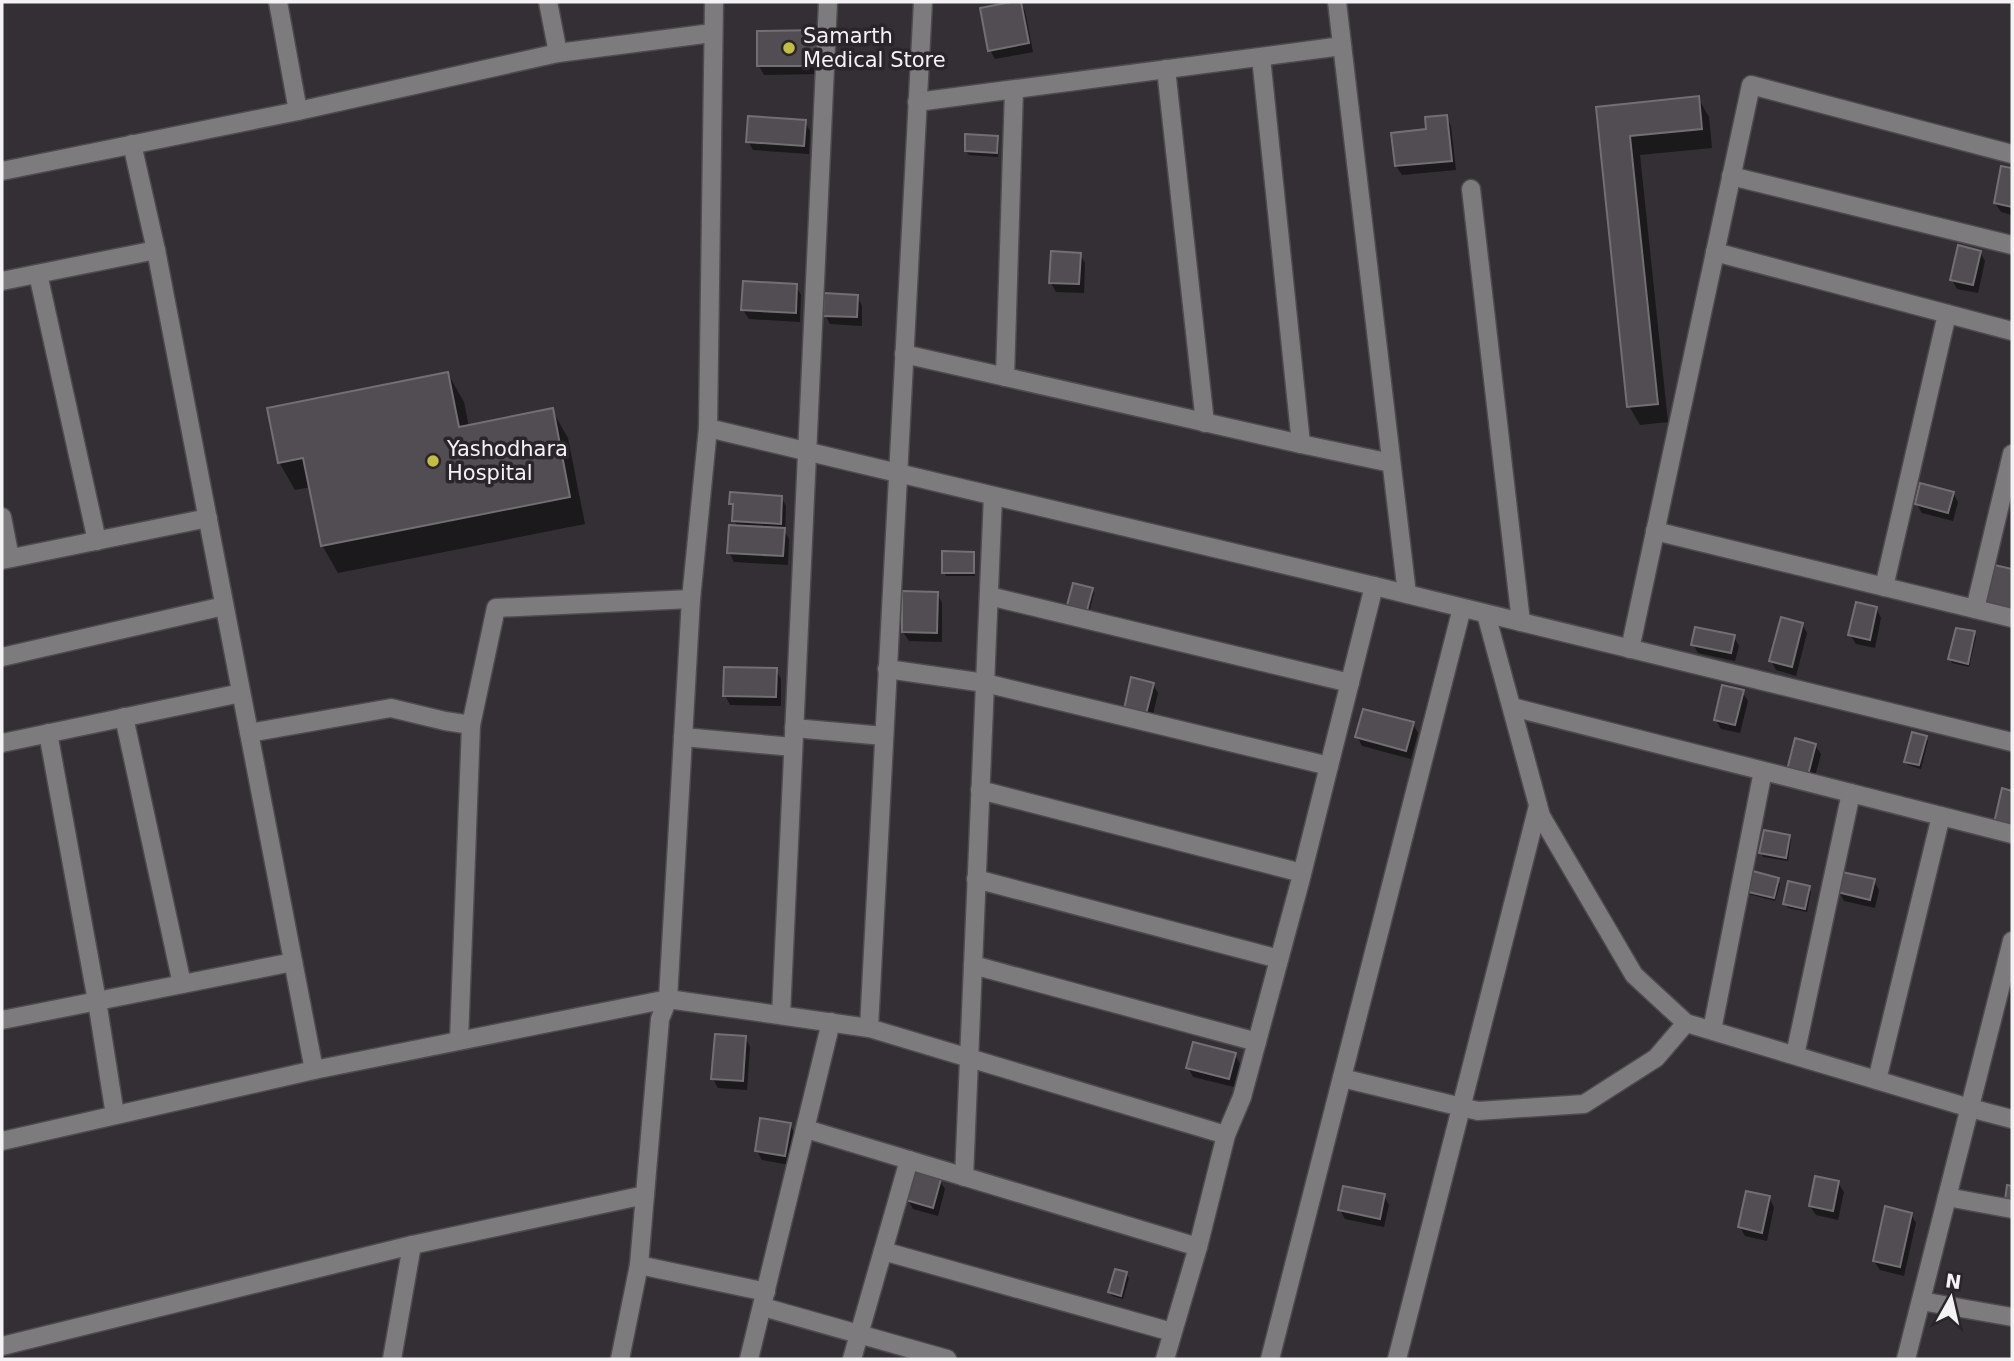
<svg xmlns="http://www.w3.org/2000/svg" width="2014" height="1361" viewBox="0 0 2014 1361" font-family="'DejaVu Sans',sans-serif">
<rect width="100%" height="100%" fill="#332f34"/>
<!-- shadow -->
<g fill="#0007">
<path d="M 1020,2 L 1025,11 L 1033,52 L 995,59 L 990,50 L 982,9 Z"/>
<path d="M 820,32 L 825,74 L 764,75 L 759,66 Z"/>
<path d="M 1698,98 L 1709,117 L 1712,148 L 1640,155 L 1668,422 L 1640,425 L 1629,406 L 1598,108 Z"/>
<path d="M 1446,116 L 1451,126 L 1456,170 L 1402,175 L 1396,166 L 1393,134 L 1428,131 Z"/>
<path d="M 805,122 L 810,131 L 809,154 L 753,150 L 748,141 Z"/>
<path d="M 997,137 L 999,141 L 998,157 L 969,155 L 966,151 Z"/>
<path d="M 2003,168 L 2012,170 L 2012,215 L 2001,212 L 1995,203 Z"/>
<path d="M 1980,252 L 1985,261 L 1978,293 L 1957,289 L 1952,280 Z"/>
<path d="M 1080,254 L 1085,263 L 1084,293 L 1056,292 L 1051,283 Z"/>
<path d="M 796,286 L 801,295 L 800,322 L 749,319 L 743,310 Z"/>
<path d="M 857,296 L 862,306 L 862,326 L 830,324 L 825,315 Z"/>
<path d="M 448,374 L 464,402 L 469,427 L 552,410 L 568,438 L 585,524 L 338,573 L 322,545 L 311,487 L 295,490 L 279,462 Z"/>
<path d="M 1953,493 L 1958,502 L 1953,521 L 1922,513 L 1916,503 Z"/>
<path d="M 781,497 L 786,506 L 785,532 L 789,539 L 788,565 L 734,562 L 729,552 L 738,527 L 734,521 L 735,511 L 730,503 Z"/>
<path d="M 973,553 L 975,557 L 975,576 L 946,576 L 944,572 Z"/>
<path d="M 1092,589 L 1094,593 L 1088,617 L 1070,613 Z"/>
<path d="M 937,593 L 942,603 L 942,642 L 909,641 L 903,632 Z"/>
<path d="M 1876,608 L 1881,618 L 1875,648 L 1856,644 L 1850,635 Z"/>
<path d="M 1802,624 L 1807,633 L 1796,676 L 1776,670 L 1771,661 Z"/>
<path d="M 1974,633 L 1976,637 L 1969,667 L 1952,663 L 1950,659 Z"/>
<path d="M 1734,637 L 1739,646 L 1735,661 L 1698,653 L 1693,644 Z"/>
<path d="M 776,670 L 781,679 L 781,706 L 730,705 L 725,695 Z"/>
<path d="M 1153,684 L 1158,693 L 1151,723 L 1131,718 Z"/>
<path d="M 1742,692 L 1748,701 L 1740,733 L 1721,729 L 1716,720 Z"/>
<path d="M 1413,724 L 1418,733 L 1411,759 L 1362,746 L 1357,736 Z"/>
<path d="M 1926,737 L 1928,741 L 1921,769 L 1908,765 L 1906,761 Z"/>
<path d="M 1815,745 L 1821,754 L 1813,784 L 1794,779 Z"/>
<path d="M 1789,836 L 1791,840 L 1788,861 L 1763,857 L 1761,853 Z"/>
<path d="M 1778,880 L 1780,884 L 1775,901 L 1748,894 L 1746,890 Z"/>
<path d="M 1874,881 L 1879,890 L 1875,908 L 1844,901 L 1839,891 Z"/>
<path d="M 1808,888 L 1811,892 L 1807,912 L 1788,908 L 1785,904 Z"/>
<path d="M 745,1037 L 750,1047 L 747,1090 L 718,1088 L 713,1079 Z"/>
<path d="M 1235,1055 L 1240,1064 L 1234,1087 L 1193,1077 L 1188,1067 Z"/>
<path d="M 790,1125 L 795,1134 L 790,1165 L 762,1160 L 757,1151 Z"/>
<path d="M 939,1180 L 945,1189 L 938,1216 L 913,1209 L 908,1200 Z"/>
<path d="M 1838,1183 L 1844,1192 L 1838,1220 L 1816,1215 L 1810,1206 Z"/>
<path d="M 1384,1196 L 1389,1205 L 1384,1227 L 1345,1219 L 1340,1210 Z"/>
<path d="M 1769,1198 L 1774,1207 L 1767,1241 L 1745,1236 L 1740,1227 Z"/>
<path d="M 1911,1214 L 1916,1223 L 1904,1276 L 1880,1270 L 1874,1261 Z"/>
<path d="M 1126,1274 L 1129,1278 L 1123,1299 L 1112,1296 L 1110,1292 Z"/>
</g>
<!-- building -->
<g fill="#514d52" stroke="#726e73" stroke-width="2">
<path d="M 1011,2 L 1021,2 L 1029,43 L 988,51 L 980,8 Z"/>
<path d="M 821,30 L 821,66 L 757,66 L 757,31 Z"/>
<path d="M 1699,96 L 1702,129 L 1630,136 L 1658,404 L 1627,407 L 1596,107 Z"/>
<path d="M 1447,115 L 1452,161 L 1395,166 L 1391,133 L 1426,129 L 1425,117 Z"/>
<path d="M 748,116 L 806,120 L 804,146 L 746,142 Z"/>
<path d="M 965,134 L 998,136 L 997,153 L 965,151 Z"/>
<path d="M 2001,166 L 2012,168 L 2012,207 L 1994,203 Z"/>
<path d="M 1958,245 L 1981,251 L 1973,285 L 1950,280 Z"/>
<path d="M 1051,251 L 1081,253 L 1079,284 L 1049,283 Z"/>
<path d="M 743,281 L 797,284 L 796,313 L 741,310 Z"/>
<path d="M 824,293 L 858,295 L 857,317 L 823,316 Z"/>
<path d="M 448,372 L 459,427 L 553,408 L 570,497 L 321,546 L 303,458 L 278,463 L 267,408 Z"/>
<path d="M 1920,483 L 1954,492 L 1948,513 L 1915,504 Z"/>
<path d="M 730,492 L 782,496 L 781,524 L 732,521 L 733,504 L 729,504 Z"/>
<path d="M 729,525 L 785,528 L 783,556 L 727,553 Z"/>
<path d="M 942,551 L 974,552 L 974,573 L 942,573 Z"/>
<path d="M 1990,564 L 2012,569 L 2012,613 L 1980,606 Z"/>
<path d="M 1073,583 L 1093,588 L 1086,614 L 1066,609 Z"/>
<path d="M 902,591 L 938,592 L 937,633 L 902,632 Z"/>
<path d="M 1856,602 L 1877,607 L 1870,640 L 1848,635 Z"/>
<path d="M 1781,617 L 1803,623 L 1792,667 L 1769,661 Z"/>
<path d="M 1695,627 L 1735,635 L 1731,653 L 1691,645 Z"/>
<path d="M 1956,628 L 1975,631 L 1968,664 L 1948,659 Z"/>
<path d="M 724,667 L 777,668 L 776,697 L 723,696 Z"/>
<path d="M 1131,677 L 1154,683 L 1146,714 L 1124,709 Z"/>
<path d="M 1722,685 L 1744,690 L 1735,725 L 1714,720 Z"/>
<path d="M 1363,709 L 1414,722 L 1406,751 L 1355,737 Z"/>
<path d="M 1912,732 L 1927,736 L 1919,765 L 1904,762 Z"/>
<path d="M 1795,738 L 1816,744 L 1808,775 L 1787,770 Z"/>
<path d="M 2002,788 L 2012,791 L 2012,827 L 1994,823 Z"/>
<path d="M 1764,830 L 1790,835 L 1786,858 L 1759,853 Z"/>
<path d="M 1749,870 L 1779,878 L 1774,898 L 1744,891 Z"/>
<path d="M 1842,872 L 1875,879 L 1870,900 L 1837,892 Z"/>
<path d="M 1788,881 L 1810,886 L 1805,909 L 1783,904 Z"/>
<path d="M 715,1034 L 746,1036 L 743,1081 L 711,1079 Z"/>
<path d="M 1193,1042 L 1236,1053 L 1229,1079 L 1186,1068 Z"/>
<path d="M 760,1118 L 791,1123 L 785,1156 L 755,1151 Z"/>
<path d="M 914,1171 L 941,1179 L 933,1208 L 906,1200 Z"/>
<path d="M 1815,1176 L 1839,1181 L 1833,1211 L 1809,1206 Z"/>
<path d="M 2007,1185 L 2012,1186 L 2012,1201 L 2005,1200 Z"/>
<path d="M 1343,1186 L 1385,1194 L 1380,1219 L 1338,1210 Z"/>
<path d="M 1746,1191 L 1770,1196 L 1762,1233 L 1738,1227 Z"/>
<path d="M 1885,1206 L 1912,1213 L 1900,1267 L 1873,1261 Z"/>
<path d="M 1115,1269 L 1127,1272 L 1121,1296 L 1108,1292 Z"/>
</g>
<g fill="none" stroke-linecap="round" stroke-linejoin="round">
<!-- minor casing -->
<g stroke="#4e4a4f" stroke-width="21">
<g id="minor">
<path d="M 278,2 L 298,111"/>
<path d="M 548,2 L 558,53"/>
<path d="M 923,2 L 869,1028 L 1226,1135"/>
<path d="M 1337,2 L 1407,594"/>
<path d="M 1166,69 L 1205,423"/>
<path d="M 917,102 L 1342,46"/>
<path d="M 132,144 L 156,250 L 314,1070"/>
<path d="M 2,171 L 298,111 L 558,53 L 712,33"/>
<path d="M 1731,176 L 2012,245"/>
<path d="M 1471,189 L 1521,622"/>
<path d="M 1715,252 L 2012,331"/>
<path d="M 38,274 L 97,541"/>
<path d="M 2,281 L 156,250"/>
<path d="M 904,354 L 1301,444 L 1261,57"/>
<path d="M 1005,377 L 1014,90"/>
<path d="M 708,428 L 1374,586 L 2012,742"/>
<path d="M 1301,444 L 1391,463"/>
<path d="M 2,517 L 10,558"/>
<path d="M 1655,531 L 2012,618"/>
<path d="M 2,560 L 208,518"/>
<path d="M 1884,587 L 1947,314"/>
<path d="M 989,596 L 1350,683"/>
<path d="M 1975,609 L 2012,454"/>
<path d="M 1486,614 L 1541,816 L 1634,975 L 1686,1023 L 1970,1108 L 2012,1119"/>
<path d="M 1630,649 L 1751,85 L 2012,154"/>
<path d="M 2,657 L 224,606"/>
<path d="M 887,669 L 985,683 L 1329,766"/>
<path d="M 1512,707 L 2012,834"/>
<path d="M 124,717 L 182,984"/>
<path d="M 794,728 L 884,736"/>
<path d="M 48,733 L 97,1001 L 115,1115"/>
<path d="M 249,733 L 391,708 L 445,721 L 471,725 L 496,608 L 691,599"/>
<path d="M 683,737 L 793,747"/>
<path d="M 2,743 L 241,693"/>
<path d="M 980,790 L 1302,873"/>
<path d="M 976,879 L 1279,959"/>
<path d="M 973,965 L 1257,1042"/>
<path d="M 781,1015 L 828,2"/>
<path d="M 2,1020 L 293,962"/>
<path d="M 1712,1030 L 1763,771"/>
<path d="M 459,1040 L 471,725"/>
<path d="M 1795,1055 L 1851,793"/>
<path d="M 1342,1078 L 1478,1111 L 1584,1104 L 1656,1058 L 1686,1023"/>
<path d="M 1877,1080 L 1941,816"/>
<path d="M 806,1129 L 1198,1247"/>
<path d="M 2,1141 L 314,1070 L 668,999 L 869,1028"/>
<path d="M 964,1177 L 993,496"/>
<path d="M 1947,1197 L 2012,1209"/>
<path d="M 883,1251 L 1172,1332"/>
<path d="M 639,1265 L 766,1292"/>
<path d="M 1921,1301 L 2012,1317"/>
<path d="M 763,1307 L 947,1359"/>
<path d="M 2,1346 L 412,1245 L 645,1195"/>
<path d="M 392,1359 L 412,1245"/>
<path d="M 620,1359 L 639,1265 L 660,1019 L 668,999 L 691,599 L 708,428 L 714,2"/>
<path d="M 749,1359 L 831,1022"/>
<path d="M 852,1359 L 909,1160"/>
<path d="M 1165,1359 L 1198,1247 L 1226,1135 L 1242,1097 L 1300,882 L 1374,586"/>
<path d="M 1270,1359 L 1462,608"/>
<path d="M 1397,1359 L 1538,806"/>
<path d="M 1906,1359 L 2012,941"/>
</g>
</g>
<!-- minor -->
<use href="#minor" stroke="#7d7b7d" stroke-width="18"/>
</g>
<!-- markers -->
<g fill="#c1be40" stroke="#29252a" stroke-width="2.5">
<circle cx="789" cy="48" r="7"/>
<circle cx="433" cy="461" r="7"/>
</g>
<g text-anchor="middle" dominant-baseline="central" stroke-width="7" stroke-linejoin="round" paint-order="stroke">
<!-- poi labels -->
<g font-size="21" fill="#f4f2f5" stroke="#29252a" text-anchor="start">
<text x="803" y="36">Samarth<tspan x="803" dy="24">Medical Store</tspan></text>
<text x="447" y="449">Yashodhara<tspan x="447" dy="24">Hospital</tspan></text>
</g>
</g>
<!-- border -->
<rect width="2014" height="1361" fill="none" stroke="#f4f2f5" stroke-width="7"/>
<!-- north arrow -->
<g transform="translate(1951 1298) rotate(8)" stroke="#29252a" stroke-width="5" paint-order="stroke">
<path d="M0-5L12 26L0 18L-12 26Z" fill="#f4f2f5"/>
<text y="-10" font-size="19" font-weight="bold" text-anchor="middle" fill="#f4f2f5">N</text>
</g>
</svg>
